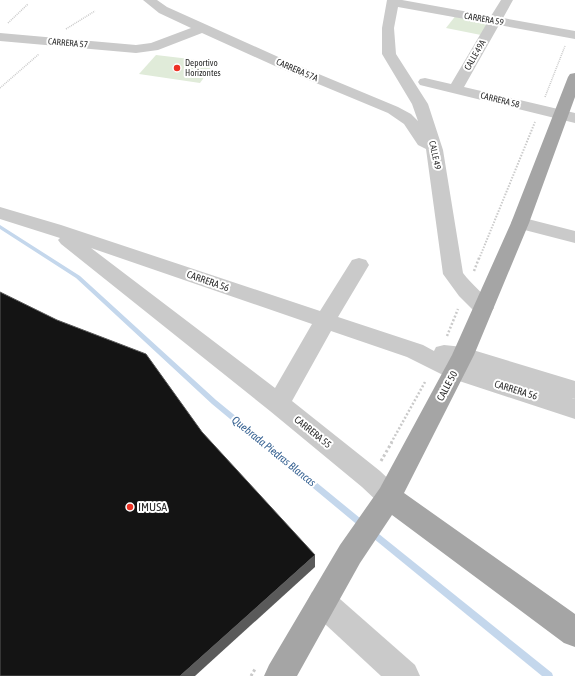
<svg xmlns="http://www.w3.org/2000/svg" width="575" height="676" viewBox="0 0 575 676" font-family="'Asap Condensed',sans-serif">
<rect width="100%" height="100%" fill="#fff"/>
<!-- green -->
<g fill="#e0ebd9">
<path d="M 457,14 L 495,21 L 486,36 L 446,28 Z"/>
<path d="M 156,55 L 215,62 L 200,83 L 139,74 Z"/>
</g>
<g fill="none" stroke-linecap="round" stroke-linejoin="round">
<!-- stream -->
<g fill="#c4d7ec" fill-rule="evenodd">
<path d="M 0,225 L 80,276 L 216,400 L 366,523 L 367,525 L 366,527 L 363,528 L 360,527 L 212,404 L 76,278 L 0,229 Z"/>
<path d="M 371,529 L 374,530 L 552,673 L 553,676 L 542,676 L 368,534 L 367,532 L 368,530 Z"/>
</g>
<!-- path-far3 -->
<g stroke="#cacaca" stroke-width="1.5" stroke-dasharray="1 1" stroke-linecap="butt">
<path d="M 8,23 L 28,4"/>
<path d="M 66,29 L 95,11"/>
<path d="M 0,88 L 39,54"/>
<path d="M 545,97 L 565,46"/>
</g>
<!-- path-far2 -->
<path stroke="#cacaca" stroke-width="2" stroke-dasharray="1.5 1.5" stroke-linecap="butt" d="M 479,259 L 535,122"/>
<!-- path-far1 -->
<g stroke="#cacaca" stroke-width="2.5" stroke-dasharray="2 2" stroke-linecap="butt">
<path d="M 474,271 L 479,258"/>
<path d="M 447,336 L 458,309"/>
<path d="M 391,443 L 425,382"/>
</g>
<!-- path -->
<g stroke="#cacaca" stroke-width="3" stroke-dasharray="2.5 2.5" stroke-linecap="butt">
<path d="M 381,461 L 392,442"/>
<path d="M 251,676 L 255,669"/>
</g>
<!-- minor -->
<g fill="#cacaca" fill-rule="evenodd">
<path d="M 143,0 L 157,0 L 167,7 L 285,60 L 398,107 L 411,114 L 418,121 L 412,104 L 382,54 L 382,28 L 387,0 L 402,0 L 491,16 L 501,0 L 513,0 L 503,18 L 575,31 L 575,39 L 499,25 L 464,87 L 575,113 L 575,123 L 420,85 L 418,82 L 420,79 L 425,78 L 451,84 L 487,23 L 398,7 L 394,28 L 396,54 L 428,104 L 443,150 L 463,273 C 472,285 486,295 494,308 L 490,313 L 483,315 L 476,313 L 459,296 L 443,274 L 426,149 L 418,145 L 404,124 L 388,113 L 275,66 L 202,33 L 158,50 L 136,53 L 0,41 L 0,33 L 136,45 L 151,43 L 191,28 L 159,13 Z"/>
<path d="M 0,207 L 61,225 L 320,311 L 352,260 L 359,258 L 366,260 L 369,265 L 338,317 L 423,345 L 434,351 L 436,347 L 444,345 L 463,347 L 575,381 L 575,399 L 460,363 L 575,399 L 575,419 L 447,377 L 407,357 L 331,331 L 292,401 L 380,471 L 398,488 L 402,496 L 398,504 L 389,508 L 380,504 L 362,487 L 270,411 L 61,244 L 58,240 L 60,238 L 0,219 ZM 91,248 L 312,324 L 275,388 Z"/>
<path d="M 520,217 L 575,231 L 575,243 L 513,227 L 511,223 L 513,219 Z"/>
<path d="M 322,587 L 332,592 L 415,665 L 420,676 L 381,676 L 312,612 L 307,602 L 312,592 Z"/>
</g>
<!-- major -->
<path fill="#a5a5a5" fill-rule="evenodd" d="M 575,73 L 575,97 L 529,223 L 474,355 L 404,493 L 575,614 L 575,647 L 564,643 L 392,515 L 360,563 L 297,676 L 264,676 L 269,665 L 340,545 L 380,488 L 452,355 L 511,223 L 568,77 L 570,74 Z"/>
</g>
<!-- shaded-wall -->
<path fill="#5a5a5a" d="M 315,555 L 315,567 L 195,676 L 180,676 Z"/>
<!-- building -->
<path fill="#141414" stroke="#5a5a5a" d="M 0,292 L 57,320 L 146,354 L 202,432 L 315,555 L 180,676 L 0,676 Z"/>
<!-- markers -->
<g fill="#ed3225" stroke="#fff" stroke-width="1.5">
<circle cx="177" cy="68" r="4"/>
<circle cx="130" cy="507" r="4"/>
</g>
<g text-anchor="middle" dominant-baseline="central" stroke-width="4" stroke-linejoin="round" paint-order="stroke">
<!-- far-street labels -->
<g font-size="9" fill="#2d2d2d" stroke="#fff">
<text transform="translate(484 19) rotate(10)">CARRERA 59</text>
<text transform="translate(68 43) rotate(5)">CARRERA 57</text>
<text transform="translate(475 55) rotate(-60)">CALLE 49A</text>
<text transform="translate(297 70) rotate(23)">CARRERA 57A</text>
<text transform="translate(500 100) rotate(14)">CARRERA 58</text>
<text transform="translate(435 155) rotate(78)">CALLE 49</text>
</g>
<!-- far-poi labels -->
<g font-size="9" fill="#2d2d2d" stroke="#fff" text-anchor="start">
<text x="185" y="63">Deportivo<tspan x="185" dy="10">Horizontes</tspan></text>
</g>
<!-- street labels -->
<g font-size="10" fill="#2d2d2d" stroke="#fff">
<text transform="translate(208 281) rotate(19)">CARRERA 56</text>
<text transform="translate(447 386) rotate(-62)">CALLE 50</text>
<text transform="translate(516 390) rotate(17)">CARRERA 56</text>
<text transform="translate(313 432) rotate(39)">CARRERA 55</text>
</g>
<!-- water labels -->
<g font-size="11" font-style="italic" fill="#376292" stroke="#fff">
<text transform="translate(274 451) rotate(39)">Quebrada Piedras Blancas</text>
</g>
<!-- near-poi labels -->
<g font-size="12" fill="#2d2d2d" stroke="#fff" text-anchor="start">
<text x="138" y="507">IMUSA</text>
</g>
</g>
</svg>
